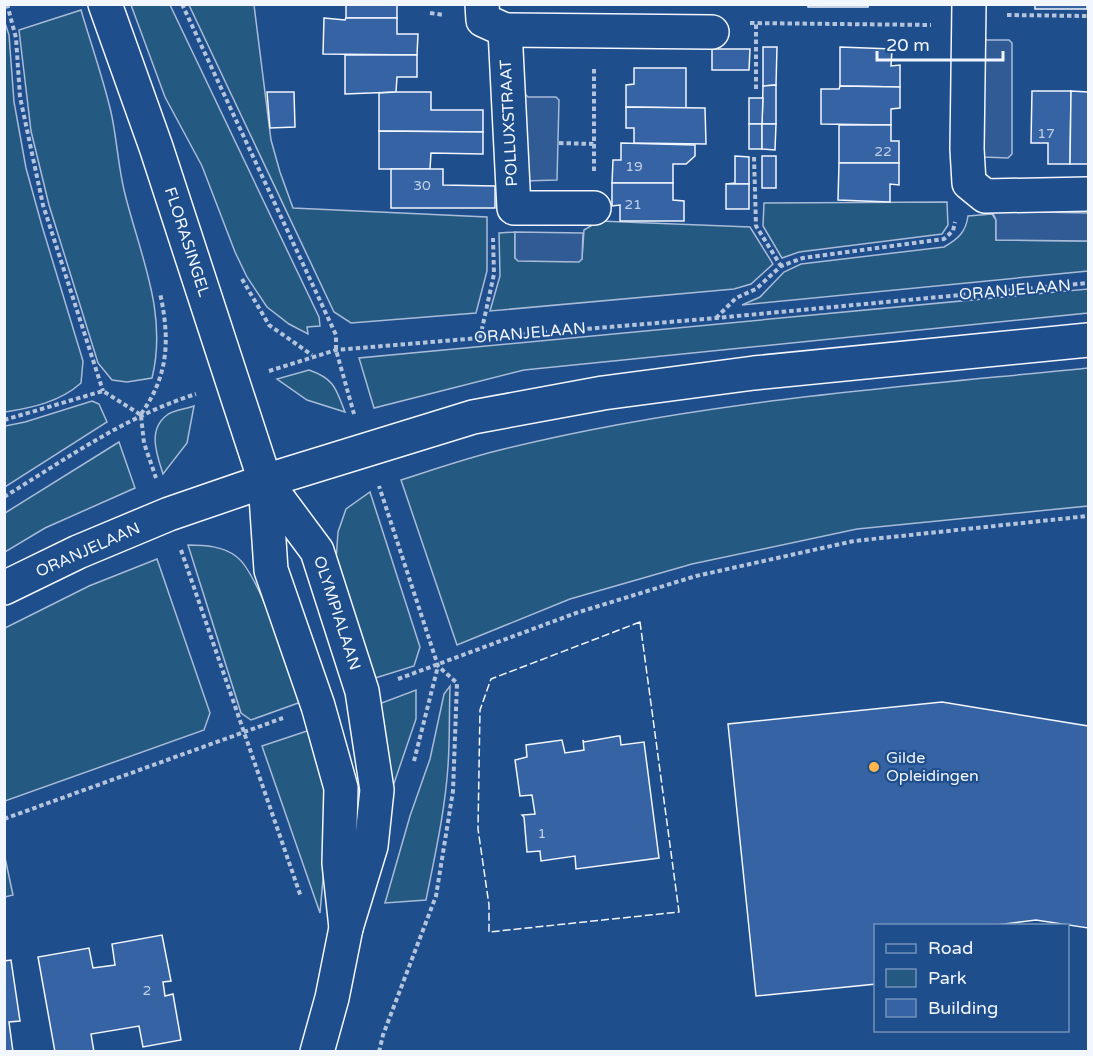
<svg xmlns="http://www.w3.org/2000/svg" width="1093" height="1056" viewBox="0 0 1093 1056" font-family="'Varela Round',sans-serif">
<rect width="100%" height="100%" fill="#1f4e8c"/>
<!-- green -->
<g fill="#245a82" stroke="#a8bbd7" stroke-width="1.5">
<path d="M 131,5 L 170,5 L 319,317 L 320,326 L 307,327 L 308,334 L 289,324 L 267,307 L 247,277 L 235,252 L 202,166 L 165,97 Z"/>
<path d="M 189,5 L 254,5 L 271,140 L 280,172 L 293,208 L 487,217 L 487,271 L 476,313 L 351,323 L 334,312 Z"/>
<path d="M 81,10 C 91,44 103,78 111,112 C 117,139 118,167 125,194 C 140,255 168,313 152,378 L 127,382 L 112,380 L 98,363 L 49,205 L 31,131 L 19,30 Z"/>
<path d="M 4,20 L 9,35 L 14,102 L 26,168 L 42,226 L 83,361 L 81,383 C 60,402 31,408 5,412 Z"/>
<path d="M 947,202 L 948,225 L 942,234 L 799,252 L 782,258 L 763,226 L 764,203 Z"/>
<path d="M 992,214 L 996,220 L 996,240 L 1088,241 L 1088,271 L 742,305 L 760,297 L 784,272 L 801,264 L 944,247 C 958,239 966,232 968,216 Z"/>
<path d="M 599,221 L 750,227 L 773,264 L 751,284 L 734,289 L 490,311 L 500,276 L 499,233 L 515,232 L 515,258 L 582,259 L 584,230 Z"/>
<path d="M 1088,289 L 1088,313 L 524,370 L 374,408 L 359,358 Z"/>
<path d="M 1088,368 L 1088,506 L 857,529 L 692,564 L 570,599 L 457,645 L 401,480 C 432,470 464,459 496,451 C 690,402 891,388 1088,368 Z"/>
<path d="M 309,370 C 335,379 336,389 345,412 L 307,400 L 277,379 Z"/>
<path d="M 92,401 L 99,404 L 107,422 L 5,487 L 5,426 L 25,422 Z"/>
<path d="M 194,406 L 187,443 L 163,474 C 157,455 147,430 167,415 C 173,410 186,409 194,406 Z"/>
<path d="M 119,442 L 135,488 L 45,528 L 5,552 L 5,513 Z"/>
<path d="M 370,492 L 420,647 L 414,666 L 372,679 L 336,561 L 338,532 L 346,509 Z"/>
<path d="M 188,545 C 204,545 224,546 237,557 C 260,575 289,671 301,702 L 251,720 L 241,713 Z"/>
<path d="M 157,559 L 210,713 L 204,730 L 5,801 L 5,628 L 89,586 Z"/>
<path d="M 450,686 C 449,713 450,739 448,766 C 445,811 435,855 426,900 L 385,903 L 410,816 L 430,759 L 444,694 Z"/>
<path d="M 416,690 L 416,719 L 389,798 L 379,704 Z"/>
<path d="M 310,730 C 317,753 324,778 326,802 C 328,839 323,876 320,913 L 262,746 Z"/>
<path d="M 4,853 L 13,895 L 5,897 L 4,897 Z"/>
</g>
<!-- parking -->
<g fill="#305b95" stroke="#a8bbd7" stroke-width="1.5">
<path d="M 981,35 L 987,40 L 1009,40 L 1012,43 L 1012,154 L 1008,158 L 983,157 Z"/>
<path d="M 523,92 L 528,97 L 556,97 L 559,100 L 557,180 L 524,181 Z"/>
<path d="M 992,211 L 1088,213 L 1088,241 L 996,240 L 996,220 Z"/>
<path d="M 515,232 L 583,233 L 582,259 L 579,262 L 518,261 L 515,258 Z"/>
</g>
<!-- building -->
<g fill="#3563a3" stroke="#f2f6ff" stroke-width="1.5">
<rect x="346" y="4" width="51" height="14"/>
<rect x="808" y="4" width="60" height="3"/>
<rect x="1035" y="4" width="52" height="5"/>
<path d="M 324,18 L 345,20 L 346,18 L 397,18 L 397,34 L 418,34 L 417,55 L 323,54 Z"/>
<path d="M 763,47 L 777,47 L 776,85 L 763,86 Z"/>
<path d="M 840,47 L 892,49 L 891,66 L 900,65 L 900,87 L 840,86 Z"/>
<path d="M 712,49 L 750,49 L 749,70 L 712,70 Z"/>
<path d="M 345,55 L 417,55 L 417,77 L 397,77 L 396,92 L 345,94 Z"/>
<path d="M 634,68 L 686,68 L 686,108 L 626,107 L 626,85 L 634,84 Z"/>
<path d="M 776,85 L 776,124 L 762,124 L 763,86 Z"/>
<path d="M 840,86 L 900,87 L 900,108 L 891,109 L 891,125 L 821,124 L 821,89 L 839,89 Z"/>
<path d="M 1032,91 L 1071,91 L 1070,164 L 1048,164 L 1048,143 L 1031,143 Z"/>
<path d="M 1071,91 L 1088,92 L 1088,164 L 1070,164 Z"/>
<path d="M 267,92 L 294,92 L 295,127 L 270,128 Z"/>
<path d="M 396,92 L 431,92 L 431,110 L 483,110 L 483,132 L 379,131 L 379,93 Z"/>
<path d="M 749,98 L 763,98 L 762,124 L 749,124 Z"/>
<path d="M 626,107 L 705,108 L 706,144 L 634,143 L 634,128 L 626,128 Z"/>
<rect x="749" y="124" width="13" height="25"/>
<path d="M 762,124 L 776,124 L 775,150 L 762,149 Z"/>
<path d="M 839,125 L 891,125 L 891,141 L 899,141 L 899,163 L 839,163 Z"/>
<path d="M 379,131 L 483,132 L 483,154 L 431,153 L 430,169 L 379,169 Z"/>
<path d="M 621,143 L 695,145 L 695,156 L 686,164 L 673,164 L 673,183 L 612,183 L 613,160 L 621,160 Z"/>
<path d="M 735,156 L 749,157 L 749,184 L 726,184 L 735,183 Z"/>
<rect x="762" y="156" width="14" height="32"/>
<path d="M 839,163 L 899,163 L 899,185 L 890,184 L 890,202 L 838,200 Z"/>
<path d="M 391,169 L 443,169 L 443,185 L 495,186 L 495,208 L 391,208 Z"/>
<path d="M 612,183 L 673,183 L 673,200 L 684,201 L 684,221 L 620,221 L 620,205 L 612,206 Z"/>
<rect x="726" y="184" width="23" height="25"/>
<path d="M 942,702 L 1088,726 L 1088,928 L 1036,920 L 989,926 L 876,926 L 876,984 L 756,996 L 728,724 Z"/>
<path d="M 618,736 L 620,736 L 621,745 L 644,742 L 659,858 L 576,869 L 575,856 L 541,861 L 540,851 L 527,852 L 524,817 L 522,815 L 535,814 L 532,795 L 520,796 L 515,760 L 527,757 L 526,745 L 562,740 L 565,753 L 584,750 L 583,740 L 584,742 Z"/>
<path d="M 162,935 L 171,981 L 163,982 L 165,996 L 173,994 L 181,1040 L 143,1047 L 139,1026 L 91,1034 L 94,1052 L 55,1052 L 38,957 L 89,948 L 93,968 L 115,965 L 112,944 Z"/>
<path d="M 11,960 L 20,1021 L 9,1022 L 13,1052 L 4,1052 L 4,961 Z"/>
</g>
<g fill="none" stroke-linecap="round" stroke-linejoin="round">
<!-- minor casing -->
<g stroke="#f2f6ff" stroke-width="36">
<g id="minor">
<path d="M 105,4 L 156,147 L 265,481 L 271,570 L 318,706 L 341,788 L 339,863 L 346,928"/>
<path d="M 482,4 L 483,20 L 505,30 L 514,208 L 594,208"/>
<path d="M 969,4 L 967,149 L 969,183 L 985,196 L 1088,194"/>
<path d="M 505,30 L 712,32"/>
<path d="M 265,481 L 317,551 L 362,691 L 377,790 L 371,846 L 346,928 L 332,998 L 317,1052"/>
<path d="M 4,588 L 78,552 L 169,514 L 265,481 L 473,417 L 603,393 L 754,373 L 1088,340"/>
</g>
</g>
<!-- path -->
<g stroke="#b3c4dc" stroke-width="4" stroke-dasharray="4.5 3" stroke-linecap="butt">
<path d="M 7,4 L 16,38 L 20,97 L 43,205 L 103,391"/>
<path d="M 182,4 L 336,335 L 336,350 L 354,414"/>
<path d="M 430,13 L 444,15"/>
<path d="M 1007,15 L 1088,16"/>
<path d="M 750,23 L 931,25"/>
<path d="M 756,89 L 756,23"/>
<path d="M 559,143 L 594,144"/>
<path d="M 754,157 L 756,226 L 781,266"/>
<path d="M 594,171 L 594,68"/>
<path d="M 242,279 L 269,325 L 312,355"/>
<path d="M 716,318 L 736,298 L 756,289 L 781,266 L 803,258 L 944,239 L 953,231 L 955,222"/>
<path d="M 480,338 L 494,274 L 493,238"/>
<path d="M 269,371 L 336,350 L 716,318 L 1088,283"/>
<path d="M 141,414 C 169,375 170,339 160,293"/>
<path d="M 141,416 L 144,443 L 156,478"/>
<path d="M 4,420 L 103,391 L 141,415"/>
<path d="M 4,497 C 66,459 126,416 196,394"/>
<path d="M 181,550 L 301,897"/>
<path d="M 398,679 L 576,613 L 696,576 L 854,541 L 1088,516"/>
<path d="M 414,761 L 438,666"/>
<path d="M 4,819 L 283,718"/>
<path d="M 379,1052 L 383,1035 L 436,896 L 453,791 L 457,683 L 438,666 L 379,486"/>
</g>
<!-- minor -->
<use href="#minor" stroke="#1f4e8c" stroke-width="33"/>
<!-- fence -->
<path stroke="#f2f6ff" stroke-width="1.5" stroke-dasharray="8 3" stroke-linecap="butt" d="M 640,622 L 679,912 L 489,932 L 489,905 L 478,829 L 480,710 L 491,679 Z"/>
</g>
<!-- markers -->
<circle fill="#ffb74d" stroke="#1f4e8c" stroke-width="2" cx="874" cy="767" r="6"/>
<g text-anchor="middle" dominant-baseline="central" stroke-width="4.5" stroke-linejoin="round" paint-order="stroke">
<!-- number labels -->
<g font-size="14" fill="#c3d1e8">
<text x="1046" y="133">17</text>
<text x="883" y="151">22</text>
<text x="634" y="166">19</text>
<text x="422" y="185">30</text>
<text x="633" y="204">21</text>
<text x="542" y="833">1</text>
<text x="147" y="990">2</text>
</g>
<!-- street labels -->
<g font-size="16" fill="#f2f6ff" stroke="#1f4e8c">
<text transform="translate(509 123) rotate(-93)">POLLUXSTRAAT</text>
<text transform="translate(187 242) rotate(72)">FLORASINGEL</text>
<text transform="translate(1015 290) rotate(-5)">ORANJELAAN</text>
<text transform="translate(530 333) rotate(-5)">ORANJELAAN</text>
<text transform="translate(88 550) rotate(-24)">ORANJELAAN</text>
<text transform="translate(337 613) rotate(72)">OLYMPIALAAN</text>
</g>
<!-- poi labels -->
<g font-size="16" fill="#f2f6ff" stroke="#1f4e8c" text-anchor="start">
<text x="886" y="758">Gilde<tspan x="886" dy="18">Opleidingen</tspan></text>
</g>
</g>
<!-- border -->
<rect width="1093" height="1056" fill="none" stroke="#f2f6ff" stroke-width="12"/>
<!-- legend -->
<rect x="874" y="924" width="195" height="108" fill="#1f4e8c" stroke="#7391ba" stroke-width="1.5"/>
<rect x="886" y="944" width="30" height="9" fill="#1f4e8c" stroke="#7391ba" stroke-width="1.5"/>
<text x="928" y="954" font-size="18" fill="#f2f6ff">Road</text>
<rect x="886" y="969" width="30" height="18" fill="#245a82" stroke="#7391ba" stroke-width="1.5"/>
<text x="928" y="984" font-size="18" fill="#f2f6ff">Park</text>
<rect x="886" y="999" width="30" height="18" fill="#3563a3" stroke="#7391ba" stroke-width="1.5"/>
<text x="928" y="1014" font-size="18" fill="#f2f6ff">Building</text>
<!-- scale -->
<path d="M877 51v9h126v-9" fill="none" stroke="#f2f6ff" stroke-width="3"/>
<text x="886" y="51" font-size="18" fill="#f2f6ff" stroke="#1f4e8c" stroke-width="4.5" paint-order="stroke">20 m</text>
</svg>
